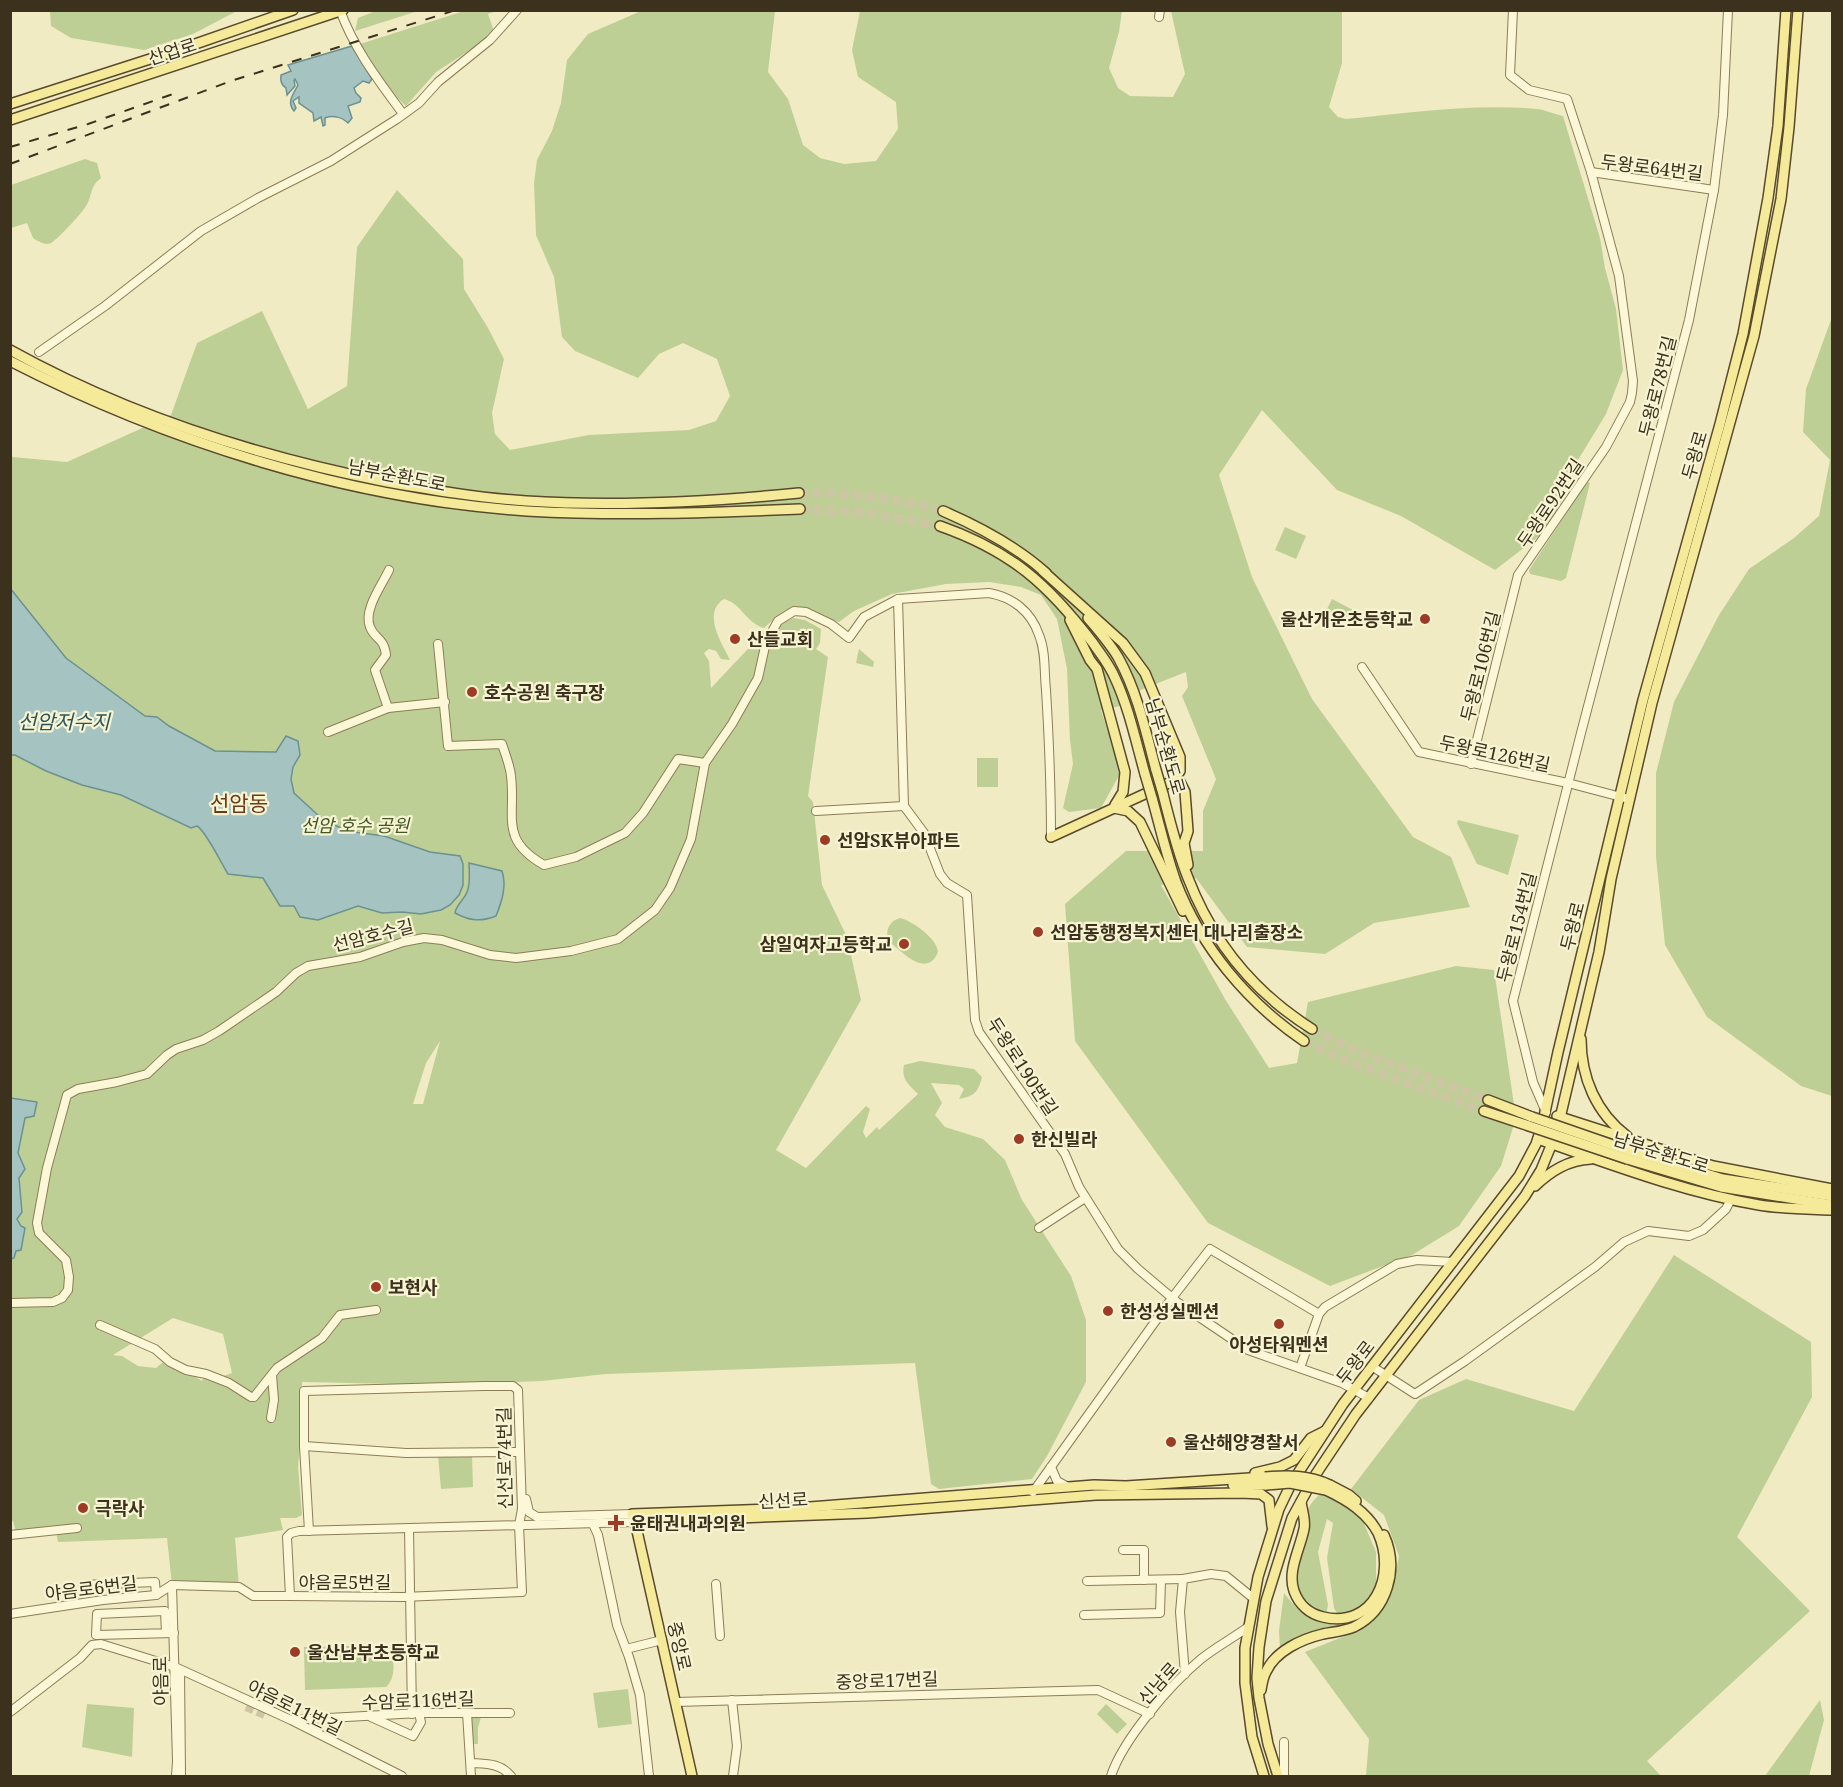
<svg xmlns="http://www.w3.org/2000/svg" width="1843" height="1787" viewBox="0 0 1843 1787" font-family="'Noto Serif','Noto Sans KR',serif">
<rect width="100%" height="100%" fill="#f0ebc3"/>
<!-- green -->
<g fill="#becf96" fill-rule="evenodd">
<path d="M 378,10 L 418,10 L 418,11 L 355,31 L 358,18 Z"/>
<path d="M 50,11 L 50,10 L 237,11 L 193,34 L 144,50 L 71,38 L 51,26 Z"/>
<path d="M 464,11 L 496,11 L 488,14 L 495,34 L 436,72 L 406,106 L 385,86 L 360,44 Z"/>
<path d="M 641,11 L 775,11 L 768,72 L 788,99 L 803,145 L 820,158 L 844,164 L 876,161 L 898,129 L 896,102 L 858,77 L 852,50 L 860,11 L 1122,11 L 1119,32 L 1109,68 L 1118,88 L 1130,96 L 1173,97 L 1185,74 L 1171,11 L 1342,11 L 1342,63 L 1329,107 L 1338,117 L 1346,119 C 1408,113 1473,103 1537,109 C 1545,110 1555,114 1563,116 L 1600,238 L 1605,268 L 1616,309 L 1623,370 L 1606,414 L 1567,478 L 1555,524 L 1495,570 L 1401,516 L 1337,490 L 1262,410 L 1219,475 L 1252,577 L 1312,699 L 1413,837 L 1451,857 L 1470,907 L 1374,923 L 1325,954 L 1247,947 L 1196,878 L 1161,885 L 1225,999 L 1269,1068 L 1297,1063 L 1308,1002 L 1456,966 L 1494,970 L 1516,1118 L 1501,1166 L 1459,1226 L 1412,1255 L 1330,1286 L 1208,1223 L 1075,1041 L 1065,904 L 1126,851 L 1203,851 L 1203,811 L 1216,779 L 1182,696 L 1188,687 L 1186,672 L 1138,691 L 1130,704 L 1101,710 L 1121,772 L 1101,808 L 1069,812 L 1063,808 L 1073,764 L 1070,740 L 1067,669 L 1057,619 L 1041,595 L 1021,587 L 989,582 L 946,584 L 892,594 L 854,611 L 839,622 C 829,621 825,616 817,612 C 795,602 780,614 764,628 C 746,623 741,603 724,599 C 702,613 721,642 730,660 L 721,659 L 716,651 L 709,649 L 704,653 L 709,661 L 711,688 L 763,633 L 793,618 L 805,620 L 821,629 L 820,643 L 816,649 L 828,657 L 808,796 L 813,802 L 822,885 L 847,937 L 861,1000 L 776,1150 L 806,1168 L 866,1106 L 870,1109 L 863,1132 L 866,1138 L 877,1127 L 879,1130 L 918,1094 C 908,1084 901,1079 904,1065 L 920,1061 L 974,1069 L 982,1077 C 978,1092 975,1096 959,1099 L 964,1089 L 959,1085 L 931,1083 L 942,1103 L 935,1115 L 945,1127 L 983,1139 L 1005,1160 L 1022,1200 L 1071,1276 L 1086,1320 L 1086,1382 L 1047,1456 L 1032,1479 L 939,1489 L 931,1484 L 915,1363 L 606,1374 L 542,1381 L 443,1385 L 302,1382 L 302,1425 L 298,1467 L 302,1515 L 296,1518 L 280,1518 L 283,1530 L 235,1538 L 239,1587 L 172,1585 L 167,1538 L 58,1542 L 56,1531 L 16,1533 L 13,1521 L 10,1522 L 10,455 L 13,457 L 67,462 L 171,415 L 197,343 L 262,311 L 308,409 L 347,386 L 357,247 L 397,190 L 463,259 L 464,289 L 488,328 L 504,359 L 492,413 L 495,434 L 510,450 L 589,435 L 689,430 L 716,421 L 730,396 L 717,359 L 683,343 L 659,354 L 638,378 L 575,351 L 562,337 L 554,277 L 536,235 L 534,183 L 537,160 L 552,131 L 561,103 L 567,60 L 588,34 ZM 440,1041 L 423,1104 L 413,1104 L 426,1063 ZM 173,1318 L 223,1334 L 232,1373 L 218,1378 L 205,1372 L 202,1381 L 191,1374 L 187,1366 L 168,1358 L 156,1368 L 138,1366 L 122,1356 L 113,1355 Z"/>
<path d="M 85,159 L 97,163 L 101,178 C 89,187 93,195 86,206 C 83,212 56,241 51,243 C 45,246 38,241 33,238 L 27,223 L 11,228 L 11,185 Z"/>
<path d="M 1832,317 L 1832,1096 L 1801,1086 L 1707,1017 L 1665,945 L 1656,857 L 1656,773 L 1674,702 L 1719,615 L 1749,569 L 1794,538 L 1819,516 L 1830,460 L 1803,432 L 1806,389 Z"/>
<path d="M 1587,482 L 1590,483 L 1566,578 L 1561,581 L 1530,574 L 1529,570 Z"/>
<path d="M 1285,527 L 1306,536 L 1296,559 L 1275,550 Z"/>
<path d="M 1332,599 L 1353,610 L 1345,627 L 1327,609 Z"/>
<path d="M 859,649 L 874,662 L 873,667 L 856,663 Z"/>
<rect x="977" y="758" width="21" height="29"/>
<path d="M 1458,820 L 1519,835 L 1508,875 L 1477,864 L 1457,823 Z"/>
<path d="M 901,918 C 913,922 937,938 938,952 C 927,978 904,954 891,943 C 883,933 889,920 901,918 Z"/>
<path d="M 1674,1255 L 1811,1342 L 1812,1397 L 1737,1537 L 1810,1611 L 1647,1761 L 1661,1776 L 1366,1776 L 1369,1739 L 1305,1652 L 1357,1631 L 1392,1592 L 1399,1556 L 1384,1515 L 1351,1489 L 1419,1400 L 1466,1379 L 1574,1411 Z"/>
<path d="M 438,1456 L 472,1456 L 473,1487 L 441,1489 Z"/>
<path d="M 1320,1494 L 1335,1500 L 1362,1519 L 1376,1552 L 1376,1591 L 1367,1607 L 1338,1615 L 1334,1608 L 1327,1558 L 1333,1523 L 1327,1519 L 1318,1552 L 1328,1605 L 1326,1615 C 1295,1600 1292,1587 1302,1555 C 1304,1549 1307,1542 1307,1536 C 1310,1514 1300,1513 1320,1494 Z"/>
<path d="M 1284,1593 C 1304,1618 1310,1621 1341,1626 L 1284,1645 L 1280,1649 L 1279,1631 Z"/>
<path d="M 384,1645 L 391,1649 C 394,1662 396,1678 386,1687 L 305,1690 L 304,1647 Z"/>
<path d="M 628,1689 L 632,1724 L 598,1728 L 593,1693 Z"/>
<path d="M 1820,1700 L 1824,1720 L 1809,1776 L 1765,1776 Z"/>
<path d="M 87,1704 L 134,1708 L 132,1757 L 82,1747 Z"/>
<path d="M 1106,1704 L 1127,1724 L 1117,1734 L 1097,1714 Z"/>
<path d="M 467,1713 L 482,1713 L 478,1728 L 478,1744 L 470,1744 Z"/>
</g>
<!-- water -->
<g fill="#a5c3c0" stroke="#6b9290" stroke-width="1.5">
<path d="M 352,46 L 372,79 L 369,83 L 363,81 L 354,88 L 356,93 L 361,98 L 360,102 L 348,106 L 352,118 L 348,123 C 342,117 333,115 325,118 L 325,125 L 323,126 L 321,117 L 314,121 L 313,113 L 299,103 L 299,97 L 293,101 L 296,108 L 294,111 C 286,102 294,93 298,85 L 295,79 L 294,80 L 295,86 L 287,95 L 286,88 C 281,85 280,81 281,75 L 291,71 L 288,65 Z"/>
<path d="M 10,588 L 66,658 L 145,716 L 157,717 L 169,726 L 215,751 L 276,752 L 286,736 L 298,741 L 300,755 L 293,767 L 291,779 L 294,793 L 320,817 L 346,831 L 384,836 L 430,852 L 460,856 L 463,864 L 463,885 L 459,895 L 450,905 L 441,910 L 421,914 L 402,912 L 382,913 L 358,906 L 318,920 L 300,917 L 294,906 L 280,906 L 263,878 L 228,874 C 221,863 206,831 197,826 L 191,828 L 121,795 L 82,785 L 46,771 L 15,755 L 11,755 Z"/>
<path d="M 469,863 L 502,871 C 507,886 502,901 496,916 C 481,922 470,921 455,913 C 456,905 464,900 467,892 C 471,883 469,872 469,863 Z"/>
<path d="M 11,1098 L 37,1102 L 34,1116 L 25,1118 L 18,1153 L 25,1169 L 19,1178 L 22,1212 L 17,1219 L 21,1226 L 25,1228 L 21,1250 L 16,1251 L 14,1258 L 11,1259 Z"/>
</g>
<g fill="none" stroke-linecap="round" stroke-linejoin="round">
<!-- minor-tunnel -->
<path stroke="#ccc6a2" stroke-width="8" stroke-dasharray="8 4" stroke-linecap="butt" d="M 246,1707 L 267,1716"/>
<!-- major-tunnel -->
<g stroke="#ccc6a2" stroke-width="9" stroke-dasharray="9 4.5" stroke-linecap="butt">
<path d="M 799,493 C 848,492 895,498 943,511"/>
<path d="M 800,509 L 869,513 L 940,526"/>
<path d="M 1312,1029 L 1349,1048 L 1488,1100"/>
<path d="M 1304,1041 L 1344,1060 L 1484,1111"/>
</g>
<!-- minor casing -->
<g stroke="#8c7d58" stroke-width="10">
<g id="minor">
<path d="M 340,10 C 354,49 379,81 403,114"/>
<path d="M 1159,17 L 1160,10"/>
<path d="M 1591,172 L 1714,190"/>
<path d="M 39,352 L 105,306 L 201,231 L 258,198 L 331,161 L 397,119 L 419,103 L 438,82 L 490,40 L 517,10"/>
<path d="M 898,599 L 989,593 C 1012,597 1031,611 1039,635 C 1046,652 1044,672 1046,690 C 1049,739 1051,788 1051,837"/>
<path d="M 438,644 L 448,746 L 502,744 C 505,754 510,765 511,776 C 516,818 499,839 544,865 L 576,857 L 625,833 L 643,813 L 678,759 L 705,763"/>
<path d="M 1362,667 L 1419,752 L 1568,783 L 1625,798"/>
<path d="M 388,708 L 445,702"/>
<path d="M 328,732 L 388,708 L 375,670 L 386,655 C 384,637 375,640 370,627 C 363,610 382,585 389,570"/>
<path d="M 1471,764 L 1518,575 L 1606,447 L 1630,402 L 1632,393 L 1633,381 L 1619,276 L 1591,172 L 1567,99 L 1529,90 L 1510,75 L 1513,10"/>
<path d="M 816,811 L 904,806"/>
<path d="M 1546,1112 L 1533,1082 L 1513,1001 L 1581,733 L 1689,320 L 1714,190 L 1723,115 L 1728,10"/>
<path d="M 1039,1228 L 1085,1198"/>
<path d="M 10,1303 L 53,1302 L 62,1298 L 68,1290 L 69,1277 L 66,1260 L 39,1233 L 37,1223 L 47,1168 L 67,1095 L 78,1089 L 117,1082 L 147,1074 L 167,1055 L 176,1049 L 203,1040 L 219,1031 L 276,992 L 296,973 L 308,966 L 360,957 L 403,942 L 424,938 L 442,940 L 490,955 L 516,958 L 571,951 L 618,939 L 655,910 L 670,888 L 691,839 L 705,763 L 732,724 L 758,678 L 766,642 L 778,621 L 794,611 L 806,612 L 831,624 L 849,638 L 864,617 L 898,599 L 904,806 L 924,833 L 940,874 L 947,883 L 967,895 L 975,1020 L 979,1032 L 1065,1154 L 1079,1187 L 1118,1249 L 1138,1269 L 1177,1302 L 1248,1350 L 1342,1383 L 1369,1398"/>
<path d="M 100,1325 L 155,1349 L 170,1362 L 186,1370 L 206,1374 L 229,1383 L 251,1397 L 254,1397 L 277,1368 L 322,1338 L 340,1315 L 376,1310"/>
<path d="M 1373,1367 L 1415,1394 L 1465,1361 L 1595,1267 L 1624,1242 L 1648,1231 L 1689,1236 L 1703,1230 L 1726,1209 L 1731,1199"/>
<path d="M 1300,1368 L 1319,1314 L 1325,1307 L 1397,1264 L 1417,1260 L 1453,1262"/>
<path d="M 271,1418 L 274,1400 L 272,1375"/>
<path d="M 304,1446 L 406,1453 L 519,1452"/>
<path d="M 1051,1467 L 1057,1481 L 1068,1487"/>
<path d="M 1033,1492 L 1172,1298 L 1210,1249 L 1319,1314"/>
<path d="M 526,1499 L 529,1512 L 537,1517 L 632,1514"/>
<path d="M 593,1524 L 598,1535 L 617,1625 L 629,1657 L 640,1695 L 649,1776"/>
<path d="M 409,1528 L 412,1714"/>
<path d="M 10,1535 L 77,1528"/>
<path d="M 1123,1550 L 1144,1550 L 1144,1580"/>
<path d="M 1087,1581 L 1183,1579"/>
<path d="M 716,1584 L 720,1636"/>
<path d="M 83,1585 L 155,1582 L 156,1595"/>
<path d="M 172,1585 L 239,1587 L 253,1596 L 290,1596 L 403,1597 L 522,1592 L 519,1525 L 522,1509 L 518,1390 L 513,1386 L 484,1386 L 304,1391 L 304,1446 L 309,1531"/>
<path d="M 172,1585 L 177,1761 L 176,1776"/>
<path d="M 290,1596 L 287,1537 L 291,1533 L 299,1531 L 635,1522"/>
<path d="M 10,1614 L 103,1600 L 156,1595 L 172,1585"/>
<path d="M 1084,1615 L 1160,1613 L 1161,1580"/>
<path d="M 166,1633 L 165,1611 L 97,1614 L 96,1635 L 174,1633"/>
<path d="M 626,1649 L 662,1640"/>
<path d="M 180,1670 L 181,1776"/>
<path d="M 1185,1674 L 1180,1612 L 1183,1579 L 1211,1574 L 1226,1576 L 1253,1598"/>
<path d="M 732,1700 L 737,1746 L 733,1776"/>
<path d="M 676,1702 L 1098,1690 L 1150,1714"/>
<path d="M 10,1712 L 80,1658 L 92,1645 L 101,1644 L 175,1667 L 291,1720 L 402,1776"/>
<path d="M 467,1713 L 471,1776"/>
<path d="M 371,1717 L 413,1736 L 421,1722 L 419,1713"/>
<path d="M 292,1720 L 419,1713 L 510,1713"/>
<path d="M 471,1763 C 487,1764 500,1763 511,1776"/>
<path d="M 1111,1776 C 1123,1739 1171,1684 1201,1659 C 1216,1647 1233,1638 1248,1627"/>
<path d="M 1284,1776 L 1284,1742"/>
</g>
</g>
<!-- major casing -->
<g stroke="#594a2d" stroke-width="12">
<g id="major">
<path d="M 10,104 L 178,50 L 293,10"/>
<path d="M 10,120 L 343,10"/>
<path d="M 10,350 C 127,415 256,456 387,482 C 433,490 479,498 526,501 C 617,507 708,502 799,493"/>
<path d="M 10,361 C 168,442 349,499 527,511 C 618,516 709,513 800,509"/>
<path d="M 943,511 C 980,527 1016,546 1046,573"/>
<path d="M 940,526 C 1011,551 1048,584 1093,643 C 1101,655 1109,664 1115,678 C 1129,708 1136,742 1145,774"/>
<path d="M 1043,571 L 1123,643 L 1145,673 L 1180,757 L 1180,771 L 1173,781 L 1051,837"/>
<path d="M 1088,618 C 1098,630 1112,646 1119,659 C 1138,694 1146,733 1156,770"/>
<path d="M 1070,620 L 1090,660 L 1097,669 L 1125,772 L 1123,792 L 1115,805"/>
<path d="M 1173,781 L 1180,782 L 1185,792 L 1188,831 L 1184,843 L 1188,865"/>
<path d="M 1163,794 C 1170,822 1177,851 1188,878 C 1213,943 1253,992 1312,1029"/>
<path d="M 1152,798 C 1160,826 1166,854 1176,882 C 1201,947 1247,1002 1304,1041"/>
<path d="M 1114,808 L 1128,811 L 1140,822 L 1183,911"/>
<path d="M 1581,1039 C 1581,1077 1596,1113 1627,1136"/>
<path d="M 1488,1100 L 1532,1117"/>
<path d="M 1484,1111 L 1529,1126"/>
<path d="M 1557,1116 L 1713,1166 L 1832,1189"/>
<path d="M 1538,1139 C 1610,1164 1683,1192 1759,1205 C 1783,1209 1808,1209 1832,1210"/>
<path d="M 1630,1151 L 1723,1179 L 1832,1196"/>
<path d="M 1627,1159 L 1721,1187 L 1832,1205"/>
<path d="M 1535,1186 C 1551,1171 1568,1160 1591,1159"/>
<path d="M 1255,1473 L 1280,1467 L 1294,1460 L 1311,1438 L 1325,1431"/>
<path d="M 1233,1485 L 1266,1485"/>
<path d="M 1330,1485 L 1349,1495 L 1356,1501"/>
<path d="M 1301,1502 C 1302,1510 1306,1521 1304,1529 C 1300,1549 1287,1571 1294,1591 C 1299,1605 1310,1614 1323,1617 C 1374,1629 1397,1575 1378,1533 C 1367,1512 1347,1500 1326,1490"/>
<path d="M 632,1514 L 797,1508 L 1094,1485 L 1126,1486 L 1265,1477"/>
<path d="M 1261,1690 C 1262,1684 1263,1677 1266,1672 C 1275,1651 1302,1639 1323,1634 C 1333,1632 1345,1631 1354,1627 C 1388,1610 1399,1568 1384,1535"/>
<path d="M 692,1776 L 635,1522 L 868,1513 L 1096,1495 L 1241,1493 L 1261,1494 L 1269,1500 L 1272,1526"/>
<path d="M 1264,1776 L 1252,1737 L 1245,1683 L 1245,1648 L 1258,1577 L 1279,1509 L 1291,1484 L 1343,1404 L 1519,1176 L 1536,1144 L 1542,1126 L 1558,1052 L 1643,700 L 1720,424 L 1743,334 L 1768,198 L 1778,126 L 1786,10"/>
<path d="M 1278,1776 L 1268,1744 L 1259,1698 L 1257,1678 L 1259,1647 L 1266,1601 L 1292,1518 L 1316,1474 L 1356,1414 L 1525,1196 L 1541,1170 L 1557,1131 L 1599,952 L 1611,879 L 1652,703 L 1754,336 L 1781,199 L 1789,127 L 1798,10"/>
</g>
</g>
<!-- minor -->
<use href="#minor" stroke="#fbf7d7" stroke-width="8"/>
<!-- major -->
<use href="#major" stroke="#f5ea99" stroke-width="9"/>
<!-- rail -->
<g stroke="#3b311d" stroke-width="2" stroke-dasharray="10 10" stroke-linecap="butt">
<path d="M 10,147 L 88,124 L 173,94"/>
<path d="M 10,164 L 231,81 L 456,10"/>
</g>
<!-- major-bridge casing -->
<g stroke="#594a2d" stroke-width="12" stroke-linecap="butt">
<g id="major-bridge">
<path d="M 1156,770 L 1163,794"/>
<path d="M 1145,774 L 1152,798"/>
<path d="M 1532,1117 L 1630,1151"/>
<path d="M 1529,1126 L 1627,1159"/>
<path d="M 1265,1477 C 1289,1475 1308,1475 1330,1485"/>
<path d="M 1266,1485 L 1290,1483 L 1326,1490"/>
</g>
</g>
<!-- major-bridge -->
<use href="#major-bridge" stroke="#f5ea99" stroke-width="9"/>
</g>
<!-- markers -->
<g fill="#9e3b25" stroke="#f7f4d3" stroke-width="2">
<circle cx="1425" cy="619" r="6"/>
<circle cx="735" cy="639" r="6"/>
<circle cx="472" cy="692" r="6"/>
<circle cx="825" cy="840" r="6"/>
<circle cx="1038" cy="932" r="6"/>
<circle cx="904" cy="944" r="6"/>
<circle cx="1019" cy="1139" r="6"/>
<circle cx="376" cy="1287" r="6"/>
<circle cx="1108" cy="1311" r="6"/>
<circle cx="1279" cy="1324" r="6"/>
<circle cx="1171" cy="1442" r="6"/>
<circle cx="83" cy="1508" r="6"/>
<path d="M613 1514h6v6h6v6h-6v6h-6v-6h-6v-6h6z"/>
<circle cx="295" cy="1652" r="6"/>
</g>
<g text-anchor="middle" dominant-baseline="central" stroke-width="4.5" stroke-linejoin="round" paint-order="stroke">
<!-- street labels -->
<g font-size="18" fill="#3b311d" stroke="#f7f4d3">
<text transform="translate(172 51) rotate(-18)">산업로</text>
<text transform="translate(1652 167) rotate(7)">두왕로64번길</text>
<text transform="translate(1657 386) rotate(-76)">두왕로78번길</text>
<text transform="translate(1694 455) rotate(-74)">두왕로</text>
<text transform="translate(397 475) rotate(11)">남부순환도로</text>
<text transform="translate(1550 503) rotate(-56)">두왕로92번길</text>
<text transform="translate(1480 666) rotate(-76)">두왕로106번길</text>
<text transform="translate(1166 746) rotate(74)">남부순환도로</text>
<text transform="translate(1495 753) rotate(12)">두왕로126번길</text>
<text transform="translate(1572 926) rotate(-76)">두왕로</text>
<text transform="translate(1516 927) rotate(-76)">두왕로154번길</text>
<text transform="translate(373 935) rotate(-14)">선암호수길</text>
<text transform="translate(1023 1066) rotate(57)">두왕로190번길</text>
<text transform="translate(1661 1152) rotate(17)">남부순환도로</text>
<text transform="translate(1355 1362) rotate(-52)">두왕로</text>
<text transform="translate(504 1458) rotate(-91)">신선로74번길</text>
<text transform="translate(783 1500) rotate(-3)">신선로</text>
<text x="345" y="1582">야음로5번길</text>
<text transform="translate(91 1588) rotate(-7)">야음로6번길</text>
<text transform="translate(680 1646) rotate(77)">중앙로</text>
<text transform="translate(887 1680) rotate(-2)">중앙로17번길</text>
<text transform="translate(160 1681) rotate(-91)">야음로</text>
<text transform="translate(1158 1683) rotate(-48)">신남로</text>
<text transform="translate(418 1700) rotate(-2)">수암로116번길</text>
<text transform="translate(295 1707) rotate(26)">야음로11번길</text>
</g>
<!-- poi labels -->
<g font-size="18" font-weight="bold" fill="#3b311d" stroke="#f7f4d3" text-anchor="start">
<text x="1413" y="619" text-anchor="end">울산개운초등학교</text>
<text x="747" y="639">산들교회</text>
<text x="484" y="692">호수공원 축구장</text>
<text x="837" y="840">선암SK뷰아파트</text>
<text x="1050" y="932">선암동행정복지센터 대나리출장소</text>
<text x="892" y="944" text-anchor="end">삼일여자고등학교</text>
<text x="1031" y="1139">한신빌라</text>
<text x="388" y="1287">보현사</text>
<text x="1120" y="1311">한성성실멘션</text>
<text x="1279" y="1344" text-anchor="middle">아성타워멘션</text>
<text x="1183" y="1442">울산해양경찰서</text>
<text x="95" y="1508">극락사</text>
<text x="630" y="1523">윤태권내과의원</text>
<text x="307" y="1652">울산남부초등학교</text>
</g>
<!-- park labels -->
<g font-size="18" font-style="italic" fill="#415823" stroke="#f7f4d3">
<text x="355" y="825">선암 호수 공원</text>
</g>
<!-- water labels -->
<g font-size="20" font-style="italic" fill="#2c555b" stroke="#f7f4d3">
<text x="64" y="721">선암저수지</text>
</g>
<!-- quarter labels -->
<g font-size="21" fill="#6a3a1a" stroke="#f7f4d3">
<text x="239" y="803">선암동</text>
</g>
</g>
<!-- border -->
<rect width="1843" height="1787" fill="none" stroke="#3b311d" stroke-width="24"/>
</svg>
